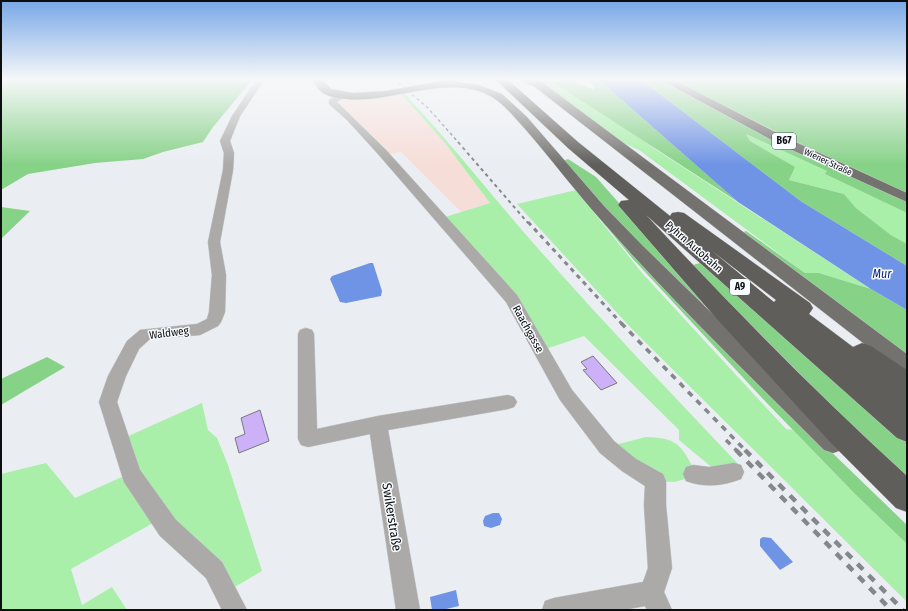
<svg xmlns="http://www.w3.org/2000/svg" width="908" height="611" viewBox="0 0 908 611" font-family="'Fira Sans Condensed',sans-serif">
<rect width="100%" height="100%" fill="#eaeef2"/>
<!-- industrial -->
<path fill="#f7ddd7" d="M 334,90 L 344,93 L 397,90 L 445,143 L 490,203 L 461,212 L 401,152 L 381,156 L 366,140 L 374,137 L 340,105 L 340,101 Z"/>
<!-- green -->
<g fill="#a9efa9">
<path d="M 519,79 L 548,79 L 613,119 L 655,149 L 871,289 L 819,273 L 805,273 L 639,150 L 619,141 L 535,86 L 526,86 Z"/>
<path d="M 404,93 C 450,142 491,195 535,245 C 601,320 670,392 739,465 L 715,470 L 679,440 L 679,430 L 584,336 L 546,349 L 445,217 L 490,203 L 445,143 L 401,94 Z"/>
<path d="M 746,134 L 827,171 L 825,174 L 907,213 L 907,244 L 891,235 L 856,208 L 844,194 L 789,180 L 794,167 L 750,141 Z"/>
<path d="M 576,190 L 642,273 L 786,429 L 793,430 L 855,494 L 907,544 L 907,602 L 631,328 L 517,204 Z"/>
<path d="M 202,403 L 208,430 L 217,438 L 228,465 L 262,571 L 221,595 L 206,570 L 153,523 L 71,569 L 82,605 L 112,587 L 127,610 L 1,610 L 1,474 L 46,463 L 75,498 L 133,472 L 124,438 Z"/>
<path d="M 646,437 C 673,438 680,442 692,466 L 689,478 L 674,482 L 656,481 L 607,447 Z"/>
</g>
<!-- forest -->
<g fill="#86d287">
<path d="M 1,79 L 253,79 L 213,127 L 203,142 L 163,152 L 143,159 L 95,163 L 28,174 L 1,190 Z"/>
<path d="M 548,79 L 569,79 L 594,90 L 592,84 L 586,79 L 598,79 L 738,202 Z"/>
<path d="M 640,79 L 660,79 L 719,111 L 907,201 L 907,213 L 825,174 L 827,171 L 746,134 L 750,141 L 795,167 L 789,180 L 844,194 L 856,208 L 891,235 L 907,244 L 907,266 L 802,202 Z"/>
<path d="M 671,79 L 907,79 L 907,193 L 807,147 Z"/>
<path d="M 568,159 L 596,177 L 709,305 L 698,306 L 624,230 L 563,161 Z"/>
<path d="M 576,190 L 792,414 L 907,525 L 907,544 L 855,494 L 762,398 L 633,259 Z"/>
<path d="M 1,207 L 30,211 L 1,239 Z"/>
<path d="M 746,231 L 805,273 L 819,273 L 871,289 L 907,310 L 907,357 L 741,233 Z"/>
<path d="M 700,263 L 907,443 L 907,484 L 689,266 Z"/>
<path d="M 47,357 L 65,367 L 1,405 L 1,379 Z"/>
</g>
<!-- water -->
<g fill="#6f93e5">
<path d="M 598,79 L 640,79 L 802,202 L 907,266 L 907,310 L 871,289 L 738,202 Z"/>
<path d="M 370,263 L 373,263 L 382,291 L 381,296 L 346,303 L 340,302 L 330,279 L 332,276 Z"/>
<path d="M 493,513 L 499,513 L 502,519 L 500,525 L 491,528 L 484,526 L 483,521 L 485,516 Z"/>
<path d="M 763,537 L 771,538 L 793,562 L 780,570 L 760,546 L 760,539 Z"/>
<path d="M 456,590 L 459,606 L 442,610 L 432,610 L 430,597 Z"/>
</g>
<!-- building -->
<g fill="#ccb1f8" stroke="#79787c">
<path d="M 593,356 L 617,383 L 601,390 L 583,370 L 587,369 L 581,362 Z"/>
<path d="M 260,410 L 269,441 L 239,453 L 235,438 L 245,434 L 241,418 Z"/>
</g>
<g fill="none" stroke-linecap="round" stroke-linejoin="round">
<!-- minor casing -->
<g stroke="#c6cace" stroke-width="1">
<g id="minor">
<path d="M 257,79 L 265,79 L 240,116 L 230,141 L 234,153 L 233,170 L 220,242 L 226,275 L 225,312 L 221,322 L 218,326 L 200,335 L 150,339 L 139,349 L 126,376 L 117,402 L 140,470 L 176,520 L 222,562 L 247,610 L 222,610 L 206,578 L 160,536 L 124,482 L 99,402 L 108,376 L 127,341 L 140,330 L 197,324 L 207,319 L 209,312 L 212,275 L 208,242 L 223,170 L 224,153 L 220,141 L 232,116 Z"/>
<path d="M 341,93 L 344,93 L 348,95 L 337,102 L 386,150 L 517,295 L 572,390 L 614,441 L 636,459 L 663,474 L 666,481 L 666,505 L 672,568 L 664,592 L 672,610 L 647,610 L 645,606 L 623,610 L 542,610 L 545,601 L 554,598 L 643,582 L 648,568 L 644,505 L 645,486 L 622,471 L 600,453 L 560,400 L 506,302 L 378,154 L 347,120 L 329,104 L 329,100 Z"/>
<path d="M 306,328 L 312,330 L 314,334 L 317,429 L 378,416 L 508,395 L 514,397 L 517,402 L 514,407 L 508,409 L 388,430 L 420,610 L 396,610 L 370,434 L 308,447 L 301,445 L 298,439 L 298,334 L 300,330 Z"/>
<path d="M 734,463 L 741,465 L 744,472 L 741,479 C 722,486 705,488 686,481 L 683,474 L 686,467 L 693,465 L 709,467 Z"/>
</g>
</g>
<!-- major casing -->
<g stroke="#c6cace" stroke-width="1">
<g id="major">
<path d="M 312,79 L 322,79 L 331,89 L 353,93 L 386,91 L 447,80 L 479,85 L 502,94 L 527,117 L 604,206 L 642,245 L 727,328 L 842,434 L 845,442 L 842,450 L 833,453 L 824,450 C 749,375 672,301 602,221 C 576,192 552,160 526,130 C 516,119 505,105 492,97 C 449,72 393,104 346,99 C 338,98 329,97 323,93 C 318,90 315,84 312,79 Z"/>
<path d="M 518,79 L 533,79 L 543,83 L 907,354 L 907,373 L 899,371 L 535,87 Z"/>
<path d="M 659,79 L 672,79 L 789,139 L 907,193 L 907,202 L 781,145 Z"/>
</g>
</g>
<!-- highway casing -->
<g stroke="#c6cace" stroke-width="1">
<path id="highway" d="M 495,79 L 507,79 L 578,142 L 670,216 L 672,213 L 678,212 L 684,213 L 810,303 L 813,308 L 809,314 L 853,347 L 862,343 L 871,346 L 907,370 L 907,442 L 897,438 L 646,215 C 730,305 816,393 907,476 L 907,512 L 896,508 L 830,442 L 716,318 L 618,205 L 621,201 L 629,200 L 568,148 ZM 712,251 L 776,300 L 774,302 Z"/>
</g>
<!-- minor -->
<use href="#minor" fill="#abaaa8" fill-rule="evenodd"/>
<!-- major -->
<use href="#major" fill="#74726f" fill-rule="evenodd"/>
<!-- highway -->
<use href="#highway" fill="#605e5a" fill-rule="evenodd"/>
<!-- rail-far4 -->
<path stroke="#85888b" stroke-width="1.5" stroke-dasharray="3 3" stroke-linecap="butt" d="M 394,79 L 428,108 L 459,143"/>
<!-- rail-far3 -->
<path stroke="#85888b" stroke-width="2" stroke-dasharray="3.5 3.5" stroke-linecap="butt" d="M 458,142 L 528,223"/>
<!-- rail-far2 -->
<path stroke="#85888b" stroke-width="3" stroke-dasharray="4.5 4.5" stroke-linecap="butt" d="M 528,222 L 622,324"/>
<!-- rail-far1 -->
<g stroke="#85888b" stroke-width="3.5" stroke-dasharray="6 6" stroke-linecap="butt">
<path d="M 621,323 L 746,451"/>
<path d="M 726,440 L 737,451"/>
</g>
<!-- rail -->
<g stroke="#85888b" stroke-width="4.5" stroke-dasharray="8 8" stroke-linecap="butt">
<path d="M 736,450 L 891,610"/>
<path d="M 745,450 L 903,610"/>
</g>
</g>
<!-- sky -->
<linearGradient id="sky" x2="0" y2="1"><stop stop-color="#77a7e7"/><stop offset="0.48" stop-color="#f6f7f9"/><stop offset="1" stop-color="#f6f7f9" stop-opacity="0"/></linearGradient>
<rect width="908" height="165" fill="url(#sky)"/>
<g text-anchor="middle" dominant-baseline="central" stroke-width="3" stroke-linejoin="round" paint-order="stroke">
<!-- far-street labels -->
<g font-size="9" fill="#0c0e0f" stroke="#f8fbff">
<text transform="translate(828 162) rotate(25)">Wiener Straße</text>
</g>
<!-- shield labels -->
<g fill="#f8fbff" stroke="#535557" stroke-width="1">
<rect x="772" y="133" width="24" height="16" rx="3"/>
<rect x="730" y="279" width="20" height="16" rx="3"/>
</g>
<g font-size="10" font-weight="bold" fill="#0c0e0f">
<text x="784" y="141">B67</text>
<text x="740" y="287">A9</text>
</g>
<!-- street labels -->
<g font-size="11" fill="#0c0e0f" stroke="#f8fbff">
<text transform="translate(694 247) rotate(41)">Pyhrn Autobahn</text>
<text transform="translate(528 329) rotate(61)">Raachgasse</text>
<text transform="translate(169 333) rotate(-7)">Waldweg</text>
</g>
<!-- water labels -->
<g font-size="12" font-style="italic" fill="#051e7b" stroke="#f8fbff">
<text x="882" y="274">Mur</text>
</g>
<!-- near-street labels -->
<g font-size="13" fill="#0c0e0f" stroke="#f8fbff">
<text transform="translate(392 517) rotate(81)">Swikerstraße</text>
</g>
</g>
<!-- border -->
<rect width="908" height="611" fill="none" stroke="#0c0e0f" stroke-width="4"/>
</svg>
